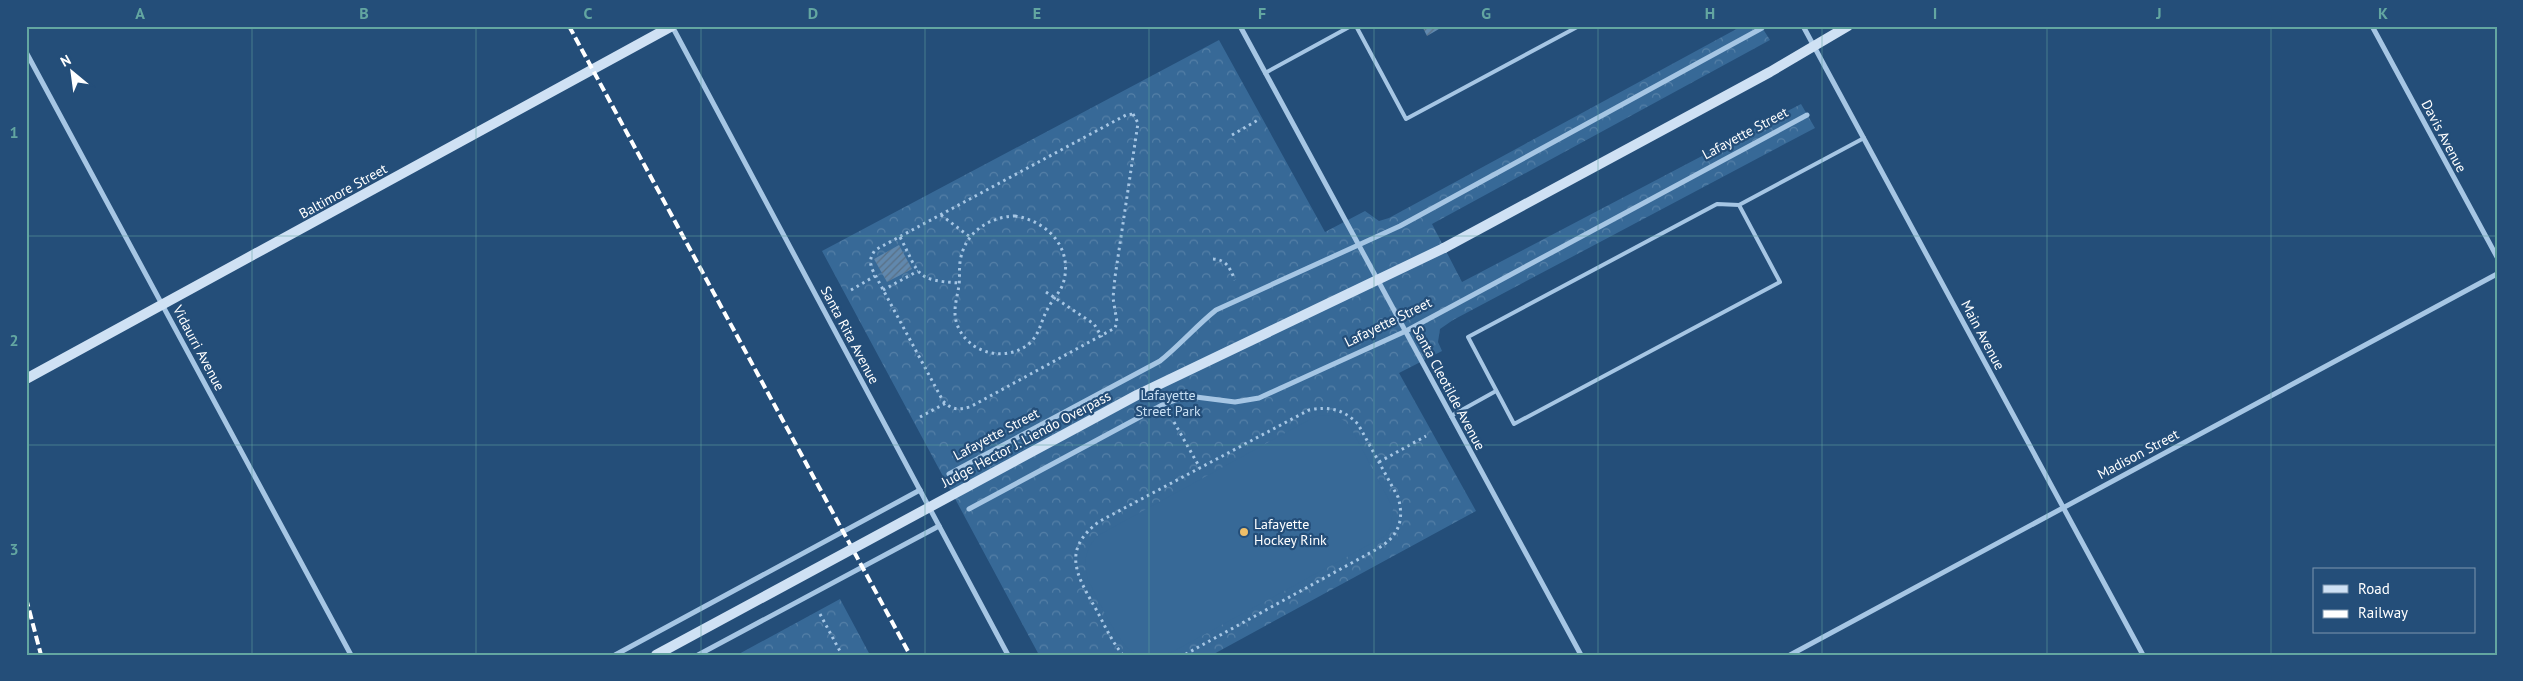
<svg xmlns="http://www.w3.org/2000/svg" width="2523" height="681" viewBox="0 0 2523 681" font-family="'PT Sans',sans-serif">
<defs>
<pattern id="forest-crowns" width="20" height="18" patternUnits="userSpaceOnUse" patternTransform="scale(1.25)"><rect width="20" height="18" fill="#376997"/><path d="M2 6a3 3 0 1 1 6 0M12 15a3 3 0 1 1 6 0" fill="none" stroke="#5580a7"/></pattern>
<pattern id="building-hatch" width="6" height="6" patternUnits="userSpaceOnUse" patternTransform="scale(1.25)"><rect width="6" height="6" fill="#6188ad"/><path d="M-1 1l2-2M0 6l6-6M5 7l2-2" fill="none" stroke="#597086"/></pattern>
</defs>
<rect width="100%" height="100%" fill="#244e79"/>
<!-- forest -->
<g fill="url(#forest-crowns)">
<path d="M 1742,26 L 1761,26 L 1770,40 L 1432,224 L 1462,282 L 1801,104 L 1815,128 L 1453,320 L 1440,329 L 1438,342 L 1442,351 L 1399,373 L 1476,511 L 1212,655 L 1039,655 L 822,251 L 1219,40 L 1325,232 L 1365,211 L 1379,221 L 1389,218 Z"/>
<path d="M 840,599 L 870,655 L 737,655 Z"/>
</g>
<!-- pitch -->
<path fill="#376997" d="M 1331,415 L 1343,420 L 1351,428 L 1393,508 L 1391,526 L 1385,536 L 1174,651 C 1165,655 1146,658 1136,654 C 1118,646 1098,598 1088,580 C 1083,562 1085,550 1097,536 L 1309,420 L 1317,416 Z"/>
<!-- building -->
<g fill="url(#building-hatch)">
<path d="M 1422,26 L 1444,26 L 1427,36 Z"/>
<path d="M 899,245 L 912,269 L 887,282 L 874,259 Z"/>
</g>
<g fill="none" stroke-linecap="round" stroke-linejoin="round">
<!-- path -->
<g stroke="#a6c6e4" stroke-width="3" stroke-dasharray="2.5 4" stroke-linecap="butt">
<path d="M 1133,114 L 1138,123 L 1115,277 L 1113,298 L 1117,322 L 1115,328 L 970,407 C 958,410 952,410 943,401 L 873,271 C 869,262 870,258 875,250 L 1126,115 Z"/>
<path d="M 1232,135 L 1258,120"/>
<path d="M 941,215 L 970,237"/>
<path d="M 1015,216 C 1048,221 1074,249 1063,284 C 1059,294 1052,300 1047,310 C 1041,321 1040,333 1030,343 C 1008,362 972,355 959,329 C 951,313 957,300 959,285 C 960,277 959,270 960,262 C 964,233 988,217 1015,216 Z"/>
<path d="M 900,237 C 920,275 914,280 959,283"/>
<path d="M 1213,259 C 1227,260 1229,267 1235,280"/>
<path d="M 851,290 L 875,276"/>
<path d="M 883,290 L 918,271"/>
<path d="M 1046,292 L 1094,324 L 1102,337"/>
<path d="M 920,417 L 946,403"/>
<path d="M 1174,422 L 1200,468"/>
<path d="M 1379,462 L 1426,436"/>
<path d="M 820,614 L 842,655"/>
<path d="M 1123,655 C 1112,642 1105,626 1097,611 C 1077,576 1060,550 1100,521 L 1309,410 C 1329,406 1343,409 1358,424 L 1398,497 C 1405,521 1398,537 1377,549 L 1184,655"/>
</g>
<!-- lane -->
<g stroke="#a6c6e4" stroke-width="4">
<path d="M 1356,26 L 1406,119 L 1579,26"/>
<path d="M 1265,73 L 1351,26"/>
<path d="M 1739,205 L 1717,204 L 1468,337 L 1514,424 L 1780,282 L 1739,205 L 1864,138"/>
<path d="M 1451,416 L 1496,391"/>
</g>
<!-- street -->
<g stroke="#a6c6e4" stroke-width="5">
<path d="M 672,26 L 1008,655"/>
<path d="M 1240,26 L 1581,655"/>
<path d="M 1803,26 L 2143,655"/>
<path d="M 2372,26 L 2497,257"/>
<path d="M 26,52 L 351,655"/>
<path d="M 949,474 L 1160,361 C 1180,345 1196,326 1216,310 L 1400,226 L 1762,28"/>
<path d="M 969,509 L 1164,404 L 1188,396 L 1235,402 L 1259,398 L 1406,331 L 1807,115"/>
<path d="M 615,655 L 920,490"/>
<path d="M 698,655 L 939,526"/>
<path d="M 1790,655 L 2497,274"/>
</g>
<!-- secondary -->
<g stroke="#cfe1f4" stroke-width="10">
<path d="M 1444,248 L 1770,72 L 1848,26"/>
<path d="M 26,379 L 672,26"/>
</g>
<!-- rail -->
<g stroke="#fff" stroke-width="4" stroke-dasharray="9 4" stroke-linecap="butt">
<path d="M 569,26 L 910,655"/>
<path d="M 26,598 L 41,655"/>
</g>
<!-- secondary-bridge -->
<path stroke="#cfe1f4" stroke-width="10" d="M 656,655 L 1137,395 L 1444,248"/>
</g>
<!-- grid -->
<path fill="none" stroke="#63a6a1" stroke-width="1" stroke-opacity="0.55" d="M 252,26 L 252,655M 476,26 L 476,655M 701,26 L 701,655M 925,26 L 925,655M 1149,26 L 1149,655M 1374,26 L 1374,655M 1598,26 L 1598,655M 1822,26 L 1822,655M 2047,26 L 2047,655M 2271,26 L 2271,655M 26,236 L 2497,236M 26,445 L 2497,445"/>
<!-- markers -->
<circle fill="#eebf69" stroke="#244e79" stroke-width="2" cx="1244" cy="532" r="5"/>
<g text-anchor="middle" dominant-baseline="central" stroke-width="4.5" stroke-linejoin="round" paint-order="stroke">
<!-- street labels -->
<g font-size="14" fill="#fff" stroke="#244e79">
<text transform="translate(1745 133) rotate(-28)">Lafayette Street</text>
<text transform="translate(2444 136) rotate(62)">Davis Avenue</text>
<text transform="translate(343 191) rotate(-29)">Baltimore Street</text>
<text transform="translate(1388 322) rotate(-26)">Lafayette Street</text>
<text transform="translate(850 335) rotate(62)">Santa Rita Avenue</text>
<text transform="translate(1983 335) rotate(62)">Main Avenue</text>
<text transform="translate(199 348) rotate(62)">Vidaurri Avenue</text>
<text transform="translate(1449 388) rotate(62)">Santa Cleotilde Avenue</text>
<text transform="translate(996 434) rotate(-28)">Lafayette Street</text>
<text transform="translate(1026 439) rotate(-28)">Judge Hector J. Liendo Overpass</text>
<text transform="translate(2138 454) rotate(-28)">Madison Street</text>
</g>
<!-- park labels -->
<g font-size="14" fill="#c8dff3" stroke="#244e79">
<text x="1168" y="395">Lafayette<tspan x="1168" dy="16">Street Park</tspan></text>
</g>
<!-- poi labels -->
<g font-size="14" fill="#fff" stroke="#244e79" text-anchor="start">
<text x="1254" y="524">Lafayette<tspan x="1254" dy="16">Hockey Rink</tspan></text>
</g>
</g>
<!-- border -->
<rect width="2523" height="681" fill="none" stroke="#244e79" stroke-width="55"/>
<!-- legend -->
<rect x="2313" y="568" width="162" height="65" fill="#244e79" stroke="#7c95af"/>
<rect x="2323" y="585" width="25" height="8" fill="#cfe1f4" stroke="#7c95af"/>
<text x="2358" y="594" font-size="15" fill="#ffffff">Road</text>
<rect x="2323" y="610" width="25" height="8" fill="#ffffff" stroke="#7c95af"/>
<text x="2358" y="618" font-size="15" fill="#ffffff">Railway</text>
<!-- north arrow -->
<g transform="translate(72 72) rotate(331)" stroke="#244e79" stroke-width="4" paint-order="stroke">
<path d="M0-4L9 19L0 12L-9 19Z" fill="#ffffff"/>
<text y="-8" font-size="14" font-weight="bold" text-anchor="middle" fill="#ffffff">N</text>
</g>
<rect x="28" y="28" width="2468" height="626" fill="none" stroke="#63a6a1" stroke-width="2"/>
<g font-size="16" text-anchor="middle" font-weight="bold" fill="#63a6a1">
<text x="140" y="19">A</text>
<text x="364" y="19">B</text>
<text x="588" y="19">C</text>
<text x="813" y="19">D</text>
<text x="1037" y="19">E</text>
<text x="1262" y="19">F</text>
<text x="1486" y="19">G</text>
<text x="1710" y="19">H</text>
<text x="1935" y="19">I</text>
<text x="2159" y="19">J</text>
<text x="2383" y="19">K</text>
<text x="14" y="138">1</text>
<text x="14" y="346">2</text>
<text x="14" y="555">3</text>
</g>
</svg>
